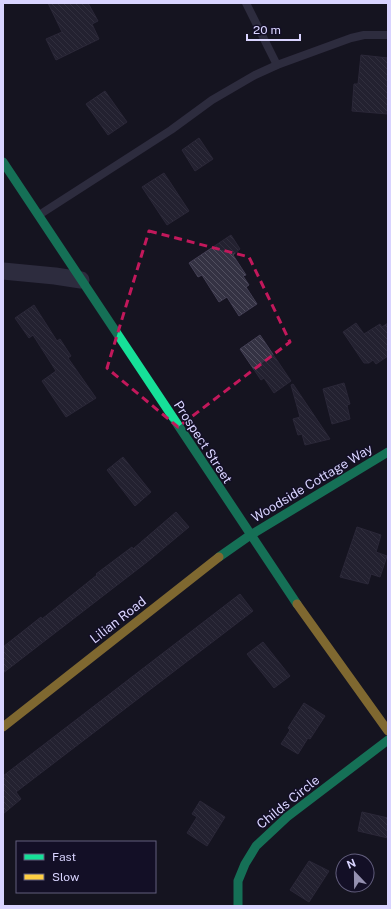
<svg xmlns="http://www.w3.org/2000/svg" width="391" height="909" viewBox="0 0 391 909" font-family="'Public Sans',sans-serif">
<defs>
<pattern id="building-back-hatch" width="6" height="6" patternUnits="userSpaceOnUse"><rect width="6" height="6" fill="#343243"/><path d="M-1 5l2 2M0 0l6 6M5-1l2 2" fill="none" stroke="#514f5f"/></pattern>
</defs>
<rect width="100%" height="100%" fill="#161421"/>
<!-- building -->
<g fill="url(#building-back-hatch)" stroke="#433f54">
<path d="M 48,3 L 88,3 L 98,21 L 92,24 L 99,39 L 56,60 L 46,39 L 62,32 Z"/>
<path d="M 361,55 L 388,58 L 388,114 L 352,111 L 354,84 L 358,84 Z"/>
<path d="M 105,91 L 127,122 L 108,135 L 86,104 Z"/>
<path d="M 199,138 L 213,159 L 195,171 L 182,150 Z"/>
<path d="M 164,173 L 189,211 L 167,225 L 142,187 Z"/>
<path d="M 231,235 L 240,249 L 233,255 L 246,275 L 243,276 L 249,285 L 246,287 L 257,304 L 239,316 L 227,297 L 219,302 L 202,275 L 198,277 L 189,263 Z"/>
<path d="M 34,305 L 57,341 L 60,339 L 71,356 L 68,358 L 96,398 L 66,417 L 42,381 L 56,371 L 33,335 L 29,338 L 15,318 Z"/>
<path d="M 356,323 L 364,334 L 380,324 L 382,327 L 388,323 L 388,356 L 376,364 L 373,360 L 369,363 L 364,363 L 343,332 Z"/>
<path d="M 260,335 L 291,381 L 274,393 L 264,378 L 261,380 L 240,349 Z"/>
<path d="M 344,383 L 350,404 L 347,405 L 350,419 L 332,424 L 323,389 Z"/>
<path d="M 293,384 L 330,439 L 305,445 L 302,434 L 298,435 L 293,419 L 300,417 L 291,385 Z"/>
<path d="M 123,457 L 151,492 L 135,506 L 107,470 Z"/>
<path d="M 176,512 L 189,527 L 147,562 L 3,673 L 3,647 L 41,617 L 42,619 L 97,575 L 96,574 L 132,547 L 133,549 Z"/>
<path d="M 357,527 L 381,535 L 376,552 L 387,556 L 380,577 L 371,574 L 368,584 L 340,577 Z"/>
<path d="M 240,594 L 253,611 L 16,792 L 21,799 L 3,814 L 3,776 Z"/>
<path d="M 263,642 L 290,676 L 274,688 L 247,654 Z"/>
<path d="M 304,703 L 325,716 L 310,739 L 308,738 L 298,754 L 281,744 L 290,730 L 288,728 Z"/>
<path d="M 200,801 L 225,817 L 207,846 L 187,833 L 197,817 L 192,814 Z"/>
<path d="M 362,812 L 388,818 L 388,838 L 358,831 Z"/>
<path d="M 309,861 L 329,871 L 309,902 L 290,890 Z"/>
</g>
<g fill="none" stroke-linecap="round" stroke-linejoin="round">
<!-- lane -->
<g stroke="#4a4962" stroke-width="8">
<path d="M 246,3 L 277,65"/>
<path d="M 39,215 L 171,130 L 212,100 L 255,75 L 277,65 L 351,38 L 364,35 L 388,35"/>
</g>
<!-- street -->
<path stroke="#4a4962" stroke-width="17" d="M 3,271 L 55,276 L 81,280"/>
<!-- fast -->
<g stroke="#16e098" stroke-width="9">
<path d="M 3,162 L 297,604"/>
<path d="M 219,557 L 249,536 L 388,452"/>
<path d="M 238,906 L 238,881 L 245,864 L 256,846 L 287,817 L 388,740"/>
</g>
<!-- slow -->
<g stroke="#ffcf43" stroke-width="9">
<path d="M 297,604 L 388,731"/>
<path d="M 3,727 L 219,557"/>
</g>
</g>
<!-- marked area -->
<path d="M0 0H391V909H0ZM 149,231 L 249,257 L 290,342 L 178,427 L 107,368 Z" fill="#161421" fill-opacity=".55" fill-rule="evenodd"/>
<path fill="none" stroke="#c2185b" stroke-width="3" stroke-dasharray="8 5" stroke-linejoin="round" d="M 149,231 L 249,257 L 290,342 L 178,427 L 107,368 Z"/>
<g text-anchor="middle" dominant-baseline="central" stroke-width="3" stroke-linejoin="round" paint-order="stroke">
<!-- street labels -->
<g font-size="13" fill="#d9d4ff" stroke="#130f26">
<text transform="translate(203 442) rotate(57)">Prospect Street</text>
<text transform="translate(312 483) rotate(-31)">Woodside Cottage Way</text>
<text transform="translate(118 620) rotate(-38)">Lilian Road</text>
<text transform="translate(288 802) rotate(-39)">Childs Circle</text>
</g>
</g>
<!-- border -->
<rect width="391" height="909" fill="none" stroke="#d9d4ff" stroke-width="8"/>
<!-- legend -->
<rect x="16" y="841" width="140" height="52" fill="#130f26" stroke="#625e7d"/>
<rect x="24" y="854" width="20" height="6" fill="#16e098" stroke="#625e7d"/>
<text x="52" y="861" font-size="12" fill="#d9d4ff">Fast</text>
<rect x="24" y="874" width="20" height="6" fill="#ffcf43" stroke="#625e7d"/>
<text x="52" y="881" font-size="12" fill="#d9d4ff">Slow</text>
<!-- north arrow -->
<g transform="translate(355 873) rotate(338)"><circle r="19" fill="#130f26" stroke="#625e7d"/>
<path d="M0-3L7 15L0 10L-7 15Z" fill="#9591b1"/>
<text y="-6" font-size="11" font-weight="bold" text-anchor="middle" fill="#d9d4ff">N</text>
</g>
<!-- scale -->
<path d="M247 34v6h53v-6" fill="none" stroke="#d9d4ff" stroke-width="2"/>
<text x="253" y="34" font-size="12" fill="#d9d4ff" stroke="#130f26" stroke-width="3" paint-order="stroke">20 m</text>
</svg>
